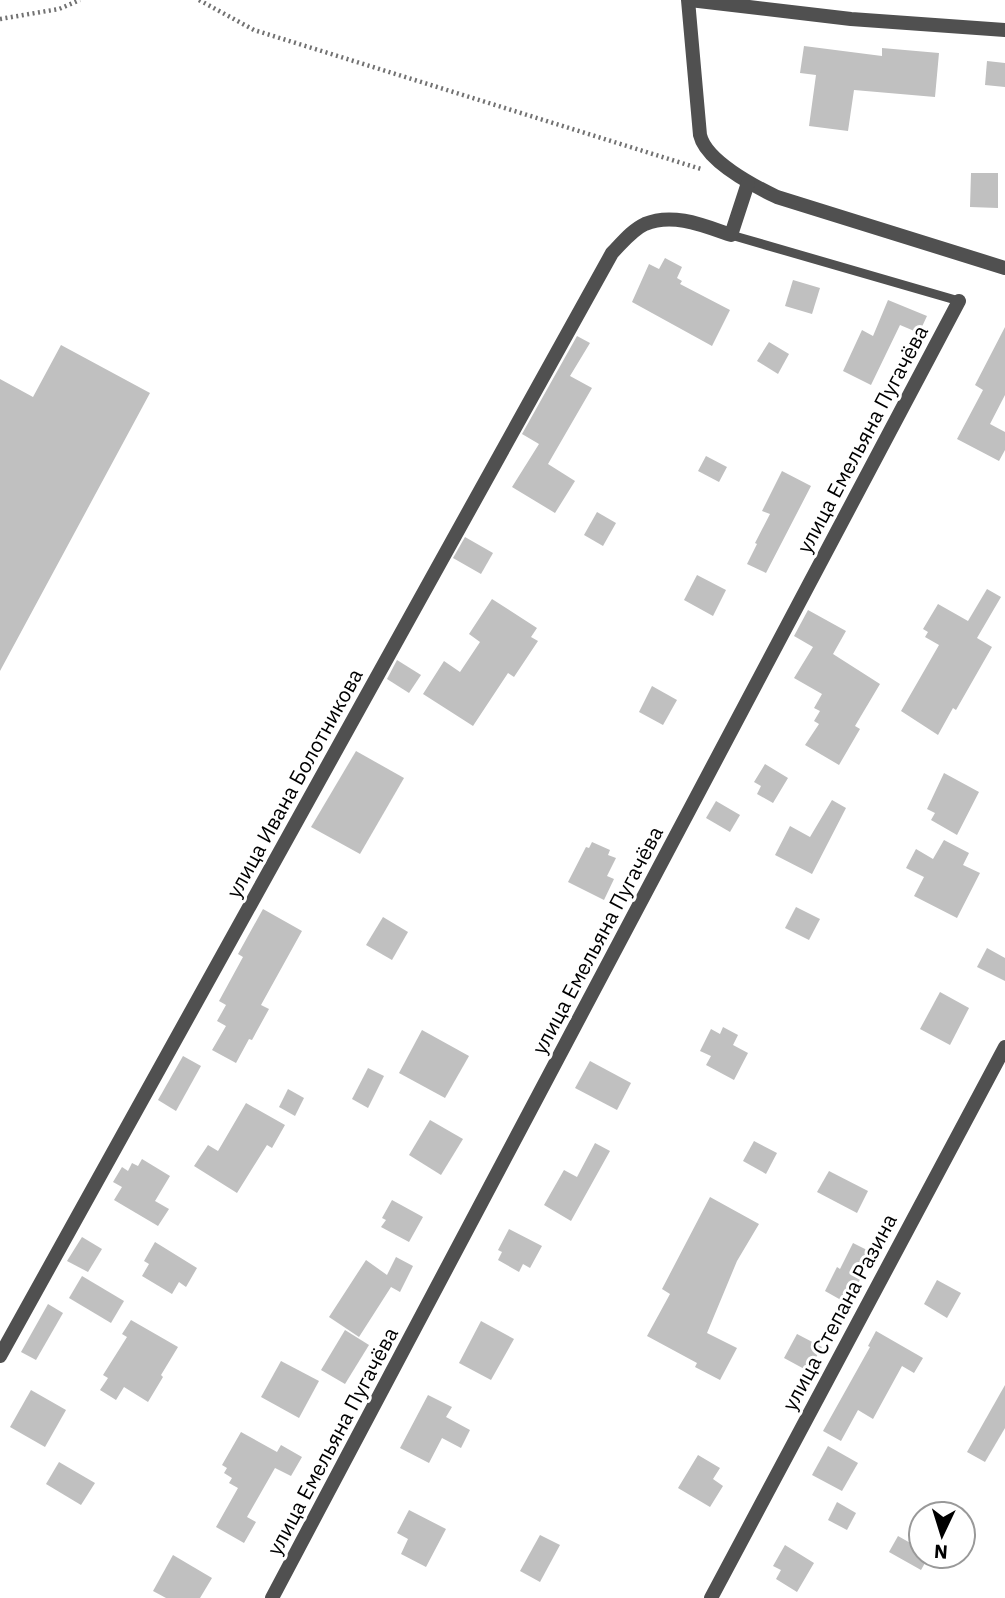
<svg xmlns="http://www.w3.org/2000/svg" width="1005" height="1598" viewBox="0 0 1005 1598" font-family="'IBM Plex Sans',sans-serif">
<rect width="100%" height="100%" fill="#fff"/>
<!-- building -->
<g fill="#c0c0c0">
<path d="M 804,46 L 882,56 L 882,48 L 939,53 L 935,97 L 854,90 L 848,131 L 809,126 L 816,75 L 800,73 Z"/>
<path d="M 987,61 L 1005,63 L 1005,87 L 985,85 Z"/>
<path d="M 971,173 L 998,173 L 998,208 L 970,207 Z"/>
<path d="M 665,258 L 682,267 L 677,278 L 682,281 L 680,284 L 730,310 L 712,346 L 632,302 L 649,264 L 659,269 Z"/>
<path d="M 793,280 L 820,288 L 812,314 L 785,306 Z"/>
<path d="M 888,300 L 927,316 L 919,333 L 900,325 L 871,385 L 843,371 L 862,330 L 873,336 Z"/>
<path d="M 1005,327 L 1005,395 L 990,424 L 1005,432 L 1005,450 L 999,461 L 957,439 L 983,390 L 975,385 Z"/>
<path d="M 577,336 L 590,343 L 570,376 L 592,388 L 548,464 L 575,481 L 555,513 L 512,487 L 539,444 L 522,434 Z"/>
<path d="M 769,342 L 789,354 L 778,374 L 757,361 Z"/>
<path d="M 61,345 L 150,393 L 0,671 L 0,379 L 33,397 Z"/>
<path d="M 706,456 L 727,467 L 719,482 L 698,471 Z"/>
<path d="M 782,471 L 811,486 L 766,573 L 747,564 L 757,544 L 755,543 L 770,514 L 762,511 Z"/>
<path d="M 597,512 L 616,523 L 603,546 L 584,535 Z"/>
<path d="M 465,537 L 493,553 L 481,574 L 453,558 Z"/>
<path d="M 697,575 L 726,590 L 713,616 L 684,600 Z"/>
<path d="M 987,589 L 1001,597 L 977,638 L 992,647 L 956,710 L 953,708 L 938,735 L 901,711 L 939,645 L 925,637 L 928,632 L 923,629 L 938,604 L 968,621 Z"/>
<path d="M 492,599 L 537,628 L 531,637 L 538,641 L 514,677 L 508,673 L 473,726 L 423,694 L 444,661 L 460,672 L 480,642 L 469,634 Z"/>
<path d="M 808,610 L 846,631 L 833,654 L 880,684 L 855,726 L 860,729 L 839,765 L 805,745 L 819,724 L 814,721 L 820,711 L 814,708 L 822,694 L 794,678 L 813,647 L 794,636 Z"/>
<path d="M 397,660 L 421,675 L 409,693 L 387,679 Z"/>
<path d="M 652,686 L 677,700 L 663,725 L 639,712 Z"/>
<path d="M 356,751 L 404,778 L 360,854 L 311,827 Z"/>
<path d="M 765,764 L 788,778 L 773,803 L 757,794 L 761,786 L 754,782 Z"/>
<path d="M 944,773 L 979,792 L 957,835 L 931,820 L 935,813 L 927,809 Z"/>
<path d="M 832,800 L 846,808 L 812,874 L 775,855 L 790,826 L 810,837 Z"/>
<path d="M 716,801 L 740,815 L 730,832 L 706,818 Z"/>
<path d="M 944,840 L 969,853 L 963,865 L 980,873 L 957,918 L 914,896 L 924,877 L 906,868 L 916,849 L 933,859 Z"/>
<path d="M 592,842 L 610,850 L 608,855 L 616,858 L 607,876 L 614,879 L 604,900 L 568,882 L 586,847 L 589,848 Z"/>
<path d="M 796,907 L 820,919 L 809,940 L 785,928 Z"/>
<path d="M 263,909 L 302,931 L 261,1005 L 269,1009 L 252,1040 L 249,1039 L 236,1063 L 212,1050 L 226,1026 L 217,1021 L 226,1005 L 219,1001 L 243,957 L 238,954 Z"/>
<path d="M 383,917 L 408,932 L 392,960 L 366,945 Z"/>
<path d="M 987,948 L 1005,958 L 1005,981 L 977,967 Z"/>
<path d="M 940,992 L 969,1008 L 950,1045 L 920,1029 Z"/>
<path d="M 723,1027 L 738,1035 L 733,1045 L 748,1053 L 734,1080 L 706,1065 L 711,1056 L 700,1051 L 711,1029 L 720,1034 Z"/>
<path d="M 422,1030 L 469,1056 L 445,1098 L 399,1073 Z"/>
<path d="M 183,1056 L 201,1066 L 176,1111 L 158,1100 Z"/>
<path d="M 590,1061 L 631,1083 L 617,1110 L 575,1088 Z"/>
<path d="M 368,1068 L 384,1076 L 368,1108 L 352,1099 Z"/>
<path d="M 288,1089 L 304,1098 L 295,1116 L 279,1107 Z"/>
<path d="M 246,1103 L 285,1125 L 272,1148 L 267,1145 L 237,1193 L 194,1166 L 208,1145 L 218,1151 Z"/>
<path d="M 430,1120 L 463,1139 L 441,1175 L 409,1155 Z"/>
<path d="M 754,1141 L 777,1153 L 766,1174 L 743,1161 Z"/>
<path d="M 595,1143 L 610,1151 L 571,1221 L 544,1205 L 564,1170 L 577,1177 Z"/>
<path d="M 142,1159 L 170,1176 L 155,1201 L 169,1209 L 158,1226 L 114,1200 L 122,1187 L 113,1182 L 122,1167 L 128,1171 L 132,1163 L 138,1166 Z"/>
<path d="M 829,1171 L 868,1191 L 857,1213 L 817,1192 Z"/>
<path d="M 710,1197 L 759,1224 L 737,1261 L 707,1333 L 737,1348 L 720,1380 L 695,1367 L 697,1363 L 647,1336 L 670,1294 L 662,1289 Z"/>
<path d="M 392,1200 L 423,1217 L 409,1242 L 381,1227 L 386,1220 L 382,1218 Z"/>
<path d="M 509,1229 L 542,1246 L 530,1268 L 523,1264 L 519,1272 L 498,1260 L 502,1252 L 498,1250 Z"/>
<path d="M 82,1237 L 102,1249 L 88,1272 L 67,1261 Z"/>
<path d="M 155,1242 L 197,1268 L 186,1287 L 179,1282 L 172,1294 L 142,1276 L 149,1264 L 144,1261 Z"/>
<path d="M 853,1243 L 873,1253 L 848,1304 L 825,1291 L 837,1267 L 840,1269 Z"/>
<path d="M 396,1257 L 413,1266 L 400,1292 L 391,1287 L 359,1337 L 329,1317 L 366,1260 L 387,1275 Z"/>
<path d="M 82,1276 L 124,1301 L 111,1323 L 69,1298 Z"/>
<path d="M 937,1280 L 961,1293 L 947,1318 L 924,1304 Z"/>
<path d="M 48,1304 L 63,1313 L 36,1360 L 21,1352 Z"/>
<path d="M 131,1320 L 178,1347 L 161,1375 L 163,1377 L 148,1402 L 124,1387 L 116,1400 L 100,1390 L 108,1378 L 103,1375 L 127,1337 L 122,1334 Z"/>
<path d="M 481,1321 L 514,1339 L 491,1380 L 459,1363 Z"/>
<path d="M 345,1330 L 369,1345 L 345,1384 L 321,1370 Z"/>
<path d="M 876,1331 L 923,1358 L 914,1373 L 902,1366 L 873,1419 L 858,1410 L 841,1441 L 823,1431 L 870,1347 L 868,1346 Z"/>
<path d="M 797,1334 L 822,1347 L 808,1371 L 784,1358 Z"/>
<path d="M 281,1361 L 319,1381 L 299,1418 L 261,1397 Z"/>
<path d="M 1005,1385 L 1005,1428 L 985,1462 L 967,1452 Z"/>
<path d="M 31,1390 L 66,1410 L 45,1447 L 10,1427 Z"/>
<path d="M 428,1395 L 452,1407 L 446,1417 L 470,1430 L 461,1448 L 442,1438 L 429,1463 L 400,1448 Z"/>
<path d="M 241,1432 L 277,1452 L 281,1445 L 302,1457 L 291,1476 L 275,1468 L 247,1517 L 256,1522 L 244,1543 L 216,1527 L 238,1488 L 229,1483 L 232,1478 L 224,1473 L 227,1468 L 222,1465 Z"/>
<path d="M 828,1446 L 858,1463 L 842,1491 L 812,1475 Z"/>
<path d="M 698,1455 L 720,1468 L 713,1479 L 723,1486 L 710,1507 L 678,1488 Z"/>
<path d="M 59,1462 L 95,1483 L 81,1505 L 46,1484 Z"/>
<path d="M 837,1502 L 856,1513 L 847,1530 L 828,1520 Z"/>
<path d="M 409,1510 L 446,1529 L 426,1567 L 401,1554 L 408,1539 L 397,1533 Z"/>
<path d="M 540,1535 L 560,1545 L 540,1582 L 520,1571 Z"/>
<path d="M 898,1536 L 921,1549 L 921,1556 L 929,1556 L 921,1570 L 889,1552 Z"/>
<path d="M 785,1545 L 814,1563 L 797,1592 L 776,1579 L 781,1570 L 773,1566 Z"/>
<path d="M 173,1555 L 212,1578 L 200,1598 L 166,1598 L 153,1591 Z"/>
</g>
<g fill="none" stroke-linecap="round" stroke-linejoin="round">
<!-- path -->
<g stroke="#727272" stroke-width="4.5" stroke-dasharray="2 3.5" stroke-linecap="butt">
<path d="M 199,0 L 254,30 L 701,169"/>
<path d="M 0,19 L 59,9 L 80,0"/>
</g>
<!-- lane -->
<path stroke="#505050" stroke-width="9" d="M 731,235 L 959,301"/>
<!-- street -->
<g stroke="#505050" stroke-width="14">
<path d="M 688,0 L 700,135 C 706,161 754,186 777,197 L 1005,268"/>
<path d="M 690,0 L 851,19 L 1005,30"/>
<path d="M 0,1356 L 612,253 C 622,243 632,230 645,224 C 673,212 705,226 731,235 L 748,183"/>
<path d="M 272,1598 L 959,301"/>
<path d="M 711,1598 L 1005,1047"/>
</g>
</g>
<g text-anchor="middle" dominant-baseline="central" stroke-width="6" stroke-linejoin="round" paint-order="stroke">
<!-- street labels -->
<g font-size="21" fill="#000" stroke="#fff">
<text transform="translate(862 439) rotate(-62)">улица Емельяна Пугачёва</text>
<text transform="translate(294 783) rotate(-61)">улица Ивана Болотникова</text>
<text transform="translate(597 940) rotate(-62)">улица Емельяна Пугачёва</text>
<text transform="translate(839 1312) rotate(-62)">улица Степана Разина</text>
<text transform="translate(332 1441) rotate(-62)">улица Емельяна Пугачёва</text>
</g>
</g>
<!-- north arrow -->
<g transform="translate(942 1535) rotate(184)"><circle r="33" fill="#ffffff" stroke="#999999" stroke-width="2"/>
<path d="M0-5L12 26L0 18L-12 26Z" fill="#000000"/>
<text y="-10" font-size="19" font-weight="bold" text-anchor="middle" fill="#000000">N</text>
</g>
</svg>
